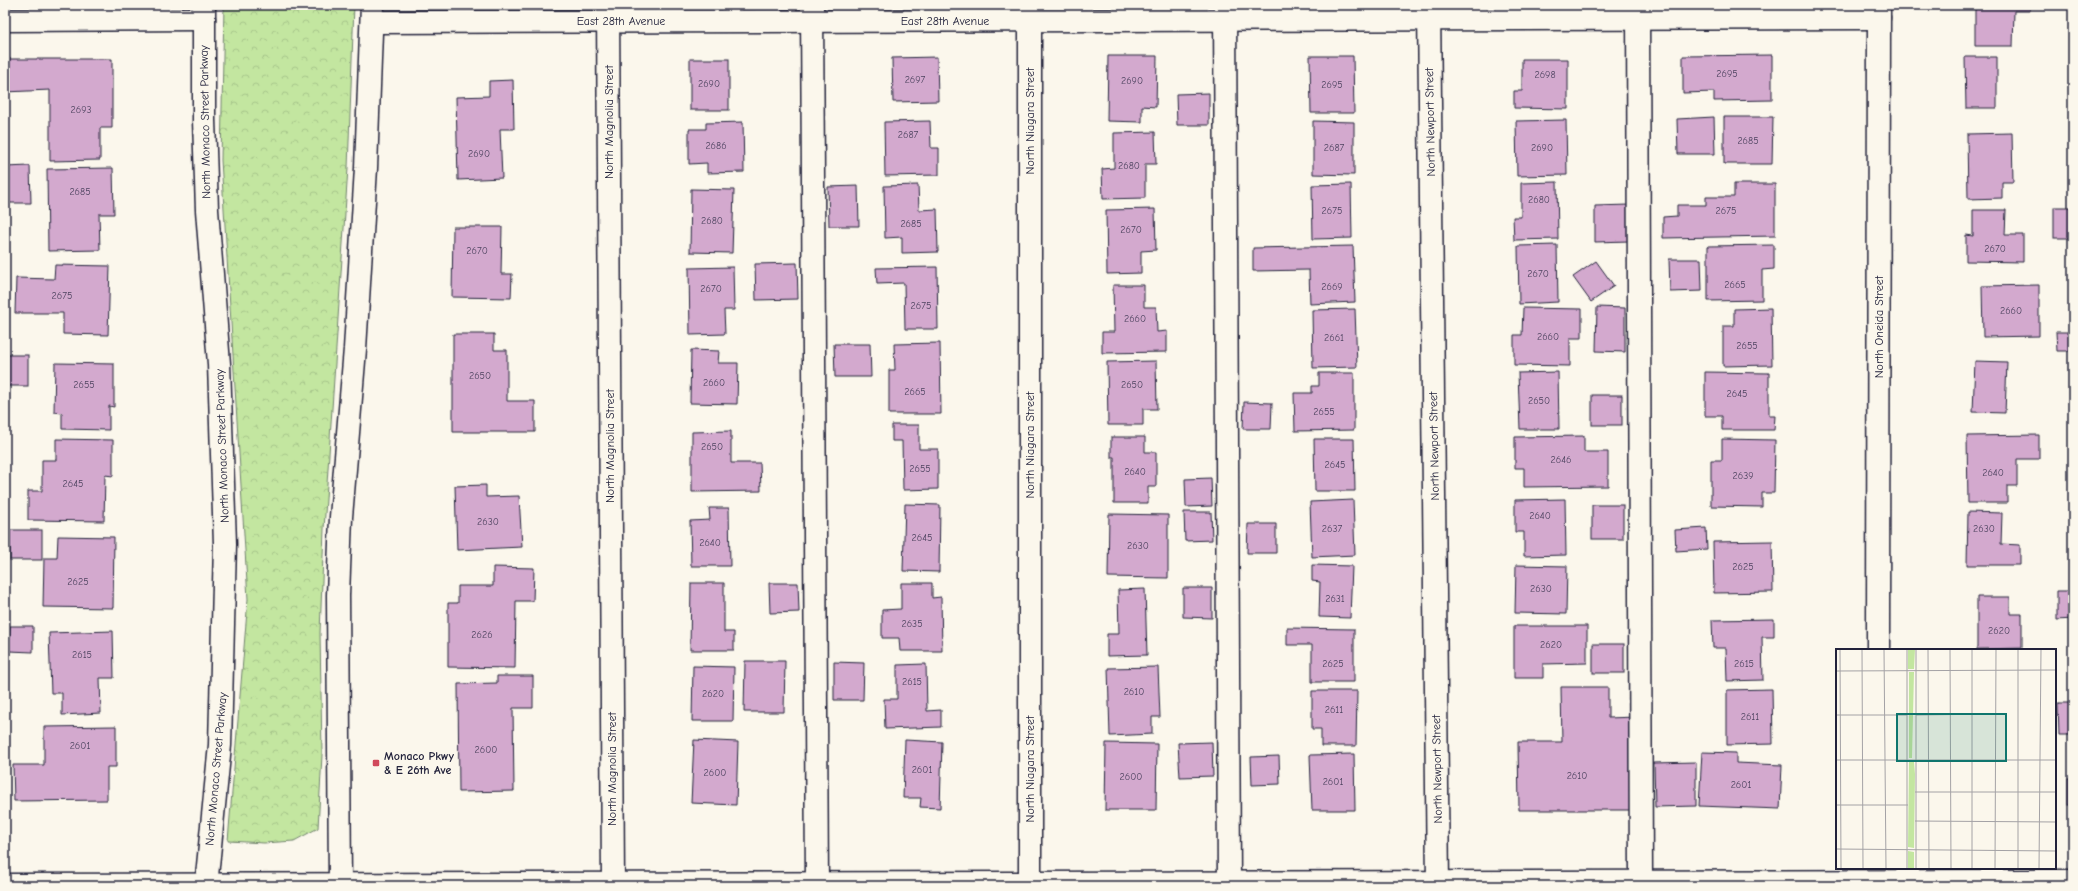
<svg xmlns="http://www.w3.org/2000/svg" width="2078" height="891" viewBox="0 0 2078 891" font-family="'Comic Neue',sans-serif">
<defs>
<pattern id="forest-crowns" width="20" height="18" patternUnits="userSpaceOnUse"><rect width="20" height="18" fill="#c3e6a0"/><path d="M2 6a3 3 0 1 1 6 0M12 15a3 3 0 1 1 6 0" fill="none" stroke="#a7c58b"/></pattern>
</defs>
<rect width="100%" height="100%" fill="#fbf7ec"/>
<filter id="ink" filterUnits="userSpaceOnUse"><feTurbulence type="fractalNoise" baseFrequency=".025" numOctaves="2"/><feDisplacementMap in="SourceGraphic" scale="8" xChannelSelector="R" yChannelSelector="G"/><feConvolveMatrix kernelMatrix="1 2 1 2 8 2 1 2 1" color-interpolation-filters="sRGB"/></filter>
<g filter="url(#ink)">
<!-- forest -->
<path fill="url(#forest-crowns)" stroke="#72846e" d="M 224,5 L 354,5 L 348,168 L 324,529 L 320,633 L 322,755 L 318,828 L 294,841 L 264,843 L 228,841 L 248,599 L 221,160 Z"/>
<!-- building -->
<g fill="#d3a9ce" stroke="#22223b">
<path d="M 1975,5 L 2030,5 L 2030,11 L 2014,11 L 2013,46 L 1975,46 Z"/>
<path d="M 1772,55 L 1772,100 L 1714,101 L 1714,92 L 1683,93 L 1683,56 Z"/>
<path d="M 1108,56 L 1157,56 L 1156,107 L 1142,106 L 1142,122 L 1107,121 Z"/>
<path d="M 1310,56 L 1353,56 L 1354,113 L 1311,113 Z"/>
<path d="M 937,57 L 938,101 L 893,102 L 892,58 Z"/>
<path d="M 1965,57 L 1997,57 L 1997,108 L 1966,108 Z"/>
<path d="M 5,59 L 112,59 L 112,128 L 100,128 L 100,160 L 50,161 L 50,90 L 5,92 Z"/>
<rect x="690" y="59" width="39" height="51"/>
<path d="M 1522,59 L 1568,59 L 1568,109 L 1514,108 L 1514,91 L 1522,91 Z"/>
<path d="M 513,80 L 514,129 L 500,129 L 502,178 L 458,180 L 456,97 L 489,96 L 489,81 Z"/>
<path d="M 1209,93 L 1209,125 L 1177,125 L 1176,94 Z"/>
<path d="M 1714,117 L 1715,154 L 1678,154 L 1677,119 Z"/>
<path d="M 1724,117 L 1773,117 L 1772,164 L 1724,164 Z"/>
<path d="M 1566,120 L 1567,175 L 1517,176 L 1516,121 Z"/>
<path d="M 930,121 L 931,148 L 939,148 L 939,175 L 885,176 L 884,122 Z"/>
<path d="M 1313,121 L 1354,122 L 1354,175 L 1313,174 Z"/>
<path d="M 743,122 L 744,172 L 707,173 L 707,163 L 689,164 L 689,129 L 706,129 L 706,123 Z"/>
<path d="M 1155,132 L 1156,164 L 1145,164 L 1145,198 L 1103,199 L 1102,169 L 1114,168 L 1114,133 Z"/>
<path d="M 2012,133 L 2013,182 L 2002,182 L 2002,198 L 1968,199 L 1967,134 Z"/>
<path d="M 30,166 L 31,203 L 5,203 L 5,167 Z"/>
<path d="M 113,168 L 114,214 L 99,214 L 100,250 L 48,251 L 47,169 Z"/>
<path d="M 1557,182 L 1558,239 L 1514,240 L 1513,217 L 1521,217 L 1521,183 Z"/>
<path d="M 1351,184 L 1352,238 L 1313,239 L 1312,185 Z"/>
<path d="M 1734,184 L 1775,184 L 1775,236 L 1663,238 L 1663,217 L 1677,216 L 1677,205 L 1706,205 L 1706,197 L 1734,197 Z"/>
<path d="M 918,185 L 919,210 L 937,209 L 938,252 L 902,253 L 902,237 L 885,238 L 884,186 Z"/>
<path d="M 858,186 L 859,226 L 829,226 L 828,187 Z"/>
<path d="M 691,189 L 734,190 L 732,253 L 690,252 Z"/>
<path d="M 1629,205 L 1629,241 L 1595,242 L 1595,206 Z"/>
<rect x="2054" y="207" width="19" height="31"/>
<path d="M 1155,209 L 1156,250 L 1141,251 L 1141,273 L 1107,274 L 1106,210 Z"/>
<path d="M 1973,210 L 2006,210 L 2005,235 L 2023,235 L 2023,262 L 1966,261 L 1966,235 L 1973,236 Z"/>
<path d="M 453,227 L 502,227 L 501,274 L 512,274 L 511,298 L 452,297 Z"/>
<path d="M 1557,245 L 1558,302 L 1519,304 L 1518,246 Z"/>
<path d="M 1774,245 L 1774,269 L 1762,270 L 1762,300 L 1708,301 L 1708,246 Z"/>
<path d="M 1353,246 L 1355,302 L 1310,304 L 1309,270 L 1253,271 L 1253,248 Z"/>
<path d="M 1669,259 L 1701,259 L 1702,291 L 1670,292 Z"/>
<path d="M 1596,261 L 1614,286 L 1591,302 L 1573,277 Z"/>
<path d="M 797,263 L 798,299 L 756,300 L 755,264 Z"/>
<path d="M 55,265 L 110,266 L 108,335 L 63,334 L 63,313 L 15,313 L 16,278 L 54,279 Z"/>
<path d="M 733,267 L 734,310 L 724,310 L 725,334 L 690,335 L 689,268 Z"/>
<path d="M 937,267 L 938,329 L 905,329 L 904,283 L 877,284 L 876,268 Z"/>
<path d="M 1113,285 L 1144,285 L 1144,307 L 1156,307 L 1157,332 L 1167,331 L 1167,352 L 1102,353 L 1102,332 L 1114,332 Z"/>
<path d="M 2039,285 L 2039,336 L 1983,337 L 1982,286 Z"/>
<path d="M 1597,307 L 1625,308 L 1625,352 L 1596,351 Z"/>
<path d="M 1523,308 L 1582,309 L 1582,338 L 1570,338 L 1570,366 L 1514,365 L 1514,335 L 1522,335 Z"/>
<path d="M 1771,308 L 1772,365 L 1723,366 L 1723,326 L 1734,326 L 1734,309 Z"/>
<path d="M 1355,309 L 1357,367 L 1313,368 L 1312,310 Z"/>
<path d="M 2056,332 L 2073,332 L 2073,351 L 2057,351 Z"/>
<path d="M 453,334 L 494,334 L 494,350 L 507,350 L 507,401 L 535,401 L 535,432 L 453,432 Z"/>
<path d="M 940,343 L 941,414 L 889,414 L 889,370 L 895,370 L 894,344 Z"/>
<path d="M 834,344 L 870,344 L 871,377 L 835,377 Z"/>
<path d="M 691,350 L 719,351 L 718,363 L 738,363 L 737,404 L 690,403 Z"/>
<rect x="5" y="355" width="23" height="31"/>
<path d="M 1156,361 L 1157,409 L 1143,409 L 1143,425 L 1108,425 L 1107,362 Z"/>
<path d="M 1975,361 L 2007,362 L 2005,413 L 1973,412 Z"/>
<path d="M 55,363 L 114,364 L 114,407 L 109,406 L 109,430 L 62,429 L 62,413 L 54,412 Z"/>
<path d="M 1558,372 L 1559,429 L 1520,429 L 1518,373 Z"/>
<path d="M 1705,372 L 1769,373 L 1769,416 L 1775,416 L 1774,430 L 1722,430 L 1722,416 L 1705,416 Z"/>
<path d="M 1319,373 L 1354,373 L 1354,430 L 1295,431 L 1294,393 L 1312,393 L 1312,386 L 1319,386 Z"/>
<rect x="1592" y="395" width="30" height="30"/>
<path d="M 1244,402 L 1272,403 L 1271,429 L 1243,429 Z"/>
<path d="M 892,425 L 919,425 L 919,449 L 938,449 L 938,489 L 903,490 L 902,441 L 892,441 Z"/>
<path d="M 731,431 L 731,463 L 760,463 L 761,491 L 692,492 L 692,432 Z"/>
<path d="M 2039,435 L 2039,459 L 2017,459 L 2017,486 L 2007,486 L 2007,503 L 1968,503 L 1967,436 Z"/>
<path d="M 1584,436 L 1584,452 L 1608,452 L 1608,486 L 1524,487 L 1524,468 L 1515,468 L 1515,437 Z"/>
<path d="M 1111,437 L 1145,437 L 1145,452 L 1156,452 L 1156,487 L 1148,487 L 1148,503 L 1114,503 L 1114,457 L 1111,457 Z"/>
<path d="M 56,439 L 113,440 L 113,476 L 105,475 L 104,521 L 28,520 L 28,491 L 42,491 L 42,460 L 56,460 Z"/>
<path d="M 1314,439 L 1354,439 L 1355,491 L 1315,491 Z"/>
<path d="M 1722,439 L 1775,440 L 1774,493 L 1762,493 L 1762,507 L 1711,506 L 1711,460 L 1722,460 Z"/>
<path d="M 1211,478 L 1212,506 L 1186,507 L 1185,479 Z"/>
<path d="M 486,485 L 486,497 L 519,496 L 522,547 L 457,550 L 455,486 Z"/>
<path d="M 1565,499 L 1566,555 L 1524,556 L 1524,532 L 1515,532 L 1515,500 Z"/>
<path d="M 1353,500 L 1355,555 L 1312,557 L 1310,502 Z"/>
<path d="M 905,504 L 940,505 L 939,572 L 903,571 Z"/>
<rect x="1592" y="505" width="31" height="34"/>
<path d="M 709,508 L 729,508 L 730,566 L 691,566 L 690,521 L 710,520 Z"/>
<path d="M 1184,512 L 1211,512 L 1212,540 L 1185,541 Z"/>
<path d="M 1968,512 L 2002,513 L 2001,544 L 2020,545 L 2020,565 L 1967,565 Z"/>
<path d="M 1109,514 L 1168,515 L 1168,578 L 1108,577 Z"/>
<path d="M 1248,524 L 1276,524 L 1276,553 L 1247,553 Z"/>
<path d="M 1706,528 L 1707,549 L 1676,551 L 1675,530 Z"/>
<rect x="10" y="530" width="32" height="30"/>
<path d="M 58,536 L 114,537 L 113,608 L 43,607 L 44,558 L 57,558 Z"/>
<path d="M 1772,541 L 1773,592 L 1714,593 L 1713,542 Z"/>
<path d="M 1312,565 L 1352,566 L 1350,618 L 1319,617 L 1320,582 L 1312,581 Z"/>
<path d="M 1516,565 L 1567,566 L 1566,614 L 1515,613 Z"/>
<path d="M 493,567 L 534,568 L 533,601 L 516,601 L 515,668 L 448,667 L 448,603 L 458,603 L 458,586 L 493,586 Z"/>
<path d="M 691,583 L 724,583 L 724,632 L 734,632 L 734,650 L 690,650 Z"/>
<path d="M 769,583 L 798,583 L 799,612 L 770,613 Z"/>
<path d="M 901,583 L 932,583 L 932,598 L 941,597 L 942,651 L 900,651 L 899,638 L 882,638 L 882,610 L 901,609 Z"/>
<path d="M 1183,588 L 1212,588 L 1212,618 L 1183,617 Z"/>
<path d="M 1145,589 L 1147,655 L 1107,656 L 1107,634 L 1119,634 L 1118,590 Z"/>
<path d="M 2057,591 L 2073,591 L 2073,619 L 2057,620 Z"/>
<path d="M 1977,597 L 2010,597 L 2010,614 L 2022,614 L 2022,648 L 1977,649 Z"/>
<path d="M 1774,619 L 1774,637 L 1762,637 L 1763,680 L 1727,681 L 1726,648 L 1713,648 L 1712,620 Z"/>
<path d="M 10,626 L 33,626 L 33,652 L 9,651 Z"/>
<path d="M 1514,626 L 1587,626 L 1587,663 L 1543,664 L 1543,678 L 1514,678 Z"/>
<path d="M 1287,628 L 1354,629 L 1354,682 L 1312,682 L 1312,645 L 1287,645 Z"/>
<path d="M 113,631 L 114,678 L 100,678 L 101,713 L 62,715 L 62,693 L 51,693 L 49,633 Z"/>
<rect x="1593" y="644" width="31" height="29"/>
<path d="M 745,661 L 785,661 L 784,712 L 744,712 Z"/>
<path d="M 834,662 L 864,663 L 863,700 L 834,700 Z"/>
<path d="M 926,664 L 927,711 L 941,710 L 941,727 L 885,729 L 884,699 L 897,699 L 897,665 Z"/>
<path d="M 693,666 L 734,667 L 733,721 L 692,721 Z"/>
<path d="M 1158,667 L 1160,717 L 1152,717 L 1152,734 L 1110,736 L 1108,668 Z"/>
<path d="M 497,676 L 533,676 L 533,708 L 513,708 L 514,791 L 459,792 L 458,684 L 497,683 Z"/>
<path d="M 1561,687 L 1608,687 L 1608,718 L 1636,717 L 1636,810 L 1519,810 L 1518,742 L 1562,742 Z"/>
<path d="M 1772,689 L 1773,744 L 1727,745 L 1727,690 Z"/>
<path d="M 1312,691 L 1357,691 L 1356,746 L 1321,746 L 1321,729 L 1312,729 Z"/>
<path d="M 2058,703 L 2073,703 L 2073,735 L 2059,735 Z"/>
<path d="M 116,726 L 116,767 L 107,767 L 107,800 L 14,801 L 13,765 L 44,765 L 44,727 Z"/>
<path d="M 694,740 L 738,742 L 736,805 L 691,803 Z"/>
<path d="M 905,740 L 942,742 L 940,808 L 920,807 L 921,798 L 903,798 Z"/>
<path d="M 1212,742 L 1213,776 L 1180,777 L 1178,743 Z"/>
<path d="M 1106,743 L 1157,744 L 1156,810 L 1105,810 Z"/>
<path d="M 1702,752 L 1736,753 L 1736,763 L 1782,765 L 1780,809 L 1699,806 Z"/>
<path d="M 1354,754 L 1355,810 L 1312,810 L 1310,755 Z"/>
<path d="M 1279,756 L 1280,784 L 1252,785 L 1251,757 Z"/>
<path d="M 1696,762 L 1696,806 L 1655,807 L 1654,763 Z"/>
<rect x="2068" y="778" width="5" height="27"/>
</g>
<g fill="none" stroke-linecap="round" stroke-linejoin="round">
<!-- minor casing -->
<g stroke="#22223b" stroke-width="25">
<g id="minor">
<path d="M 608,5 L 613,886"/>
<path d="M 812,5 L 817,886"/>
<path d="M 1225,5 L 1229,886"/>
<path d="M 1429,5 L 1438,886"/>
<path d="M 1638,5 L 1641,886"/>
<path d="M 5,20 L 204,19"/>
<path d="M 372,22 L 1879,18"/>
<path d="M 1878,650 L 1879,5"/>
<path d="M 5,885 L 2073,881"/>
<path d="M 1030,886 L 1030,5"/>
</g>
</g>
<!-- major casing -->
<g stroke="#22223b" stroke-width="25">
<g id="major">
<path d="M 204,5 L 204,120 L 207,210 L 219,364 L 225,544 L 220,745 L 206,886"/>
<path d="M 340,886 L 338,595 L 341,517 L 355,349 L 366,168 L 372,5"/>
</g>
</g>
<!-- minor -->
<use href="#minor" stroke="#fbf7ec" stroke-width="22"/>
<!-- major -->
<use href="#major" stroke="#fbf7ec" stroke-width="22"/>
</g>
</g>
<!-- markers -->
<rect fill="#d1495b" stroke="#fbf7ec" stroke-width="1.5" x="372" y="759" width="8" height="8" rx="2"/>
<g text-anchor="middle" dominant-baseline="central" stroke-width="3" stroke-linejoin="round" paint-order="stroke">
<!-- number labels -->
<g font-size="10" fill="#4e4460">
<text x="1727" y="74">2695</text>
<text x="1545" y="75">2698</text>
<text x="915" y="80">2697</text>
<text x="1132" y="81">2690</text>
<text x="709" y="84">2690</text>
<text x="1332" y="85">2695</text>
<text x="81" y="110">2693</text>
<text x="908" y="135">2687</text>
<text x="1748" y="141">2685</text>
<text x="716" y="146">2686</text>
<text x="1334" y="148">2687</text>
<text x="1542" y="148">2690</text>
<text x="479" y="154">2690</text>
<text x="1129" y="166">2680</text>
<text x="80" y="192">2685</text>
<text x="1539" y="200">2680</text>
<text x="1332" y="211">2675</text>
<text x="1726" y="211">2675</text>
<text x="712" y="221">2680</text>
<text x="911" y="224">2685</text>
<text x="1131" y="230">2670</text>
<text x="1995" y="249">2670</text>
<text x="477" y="251">2670</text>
<text x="1538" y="274">2670</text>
<text x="1735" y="285">2665</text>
<text x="1332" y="287">2669</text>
<text x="711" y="289">2670</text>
<text x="62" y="296">2675</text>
<text x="921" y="306">2675</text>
<text x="2011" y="311">2660</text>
<text x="1135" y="319">2660</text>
<text x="1548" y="337">2660</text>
<text x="1334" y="338">2661</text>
<text x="1747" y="346">2655</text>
<text x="480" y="376">2650</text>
<text x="714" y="383">2660</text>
<text x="84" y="385">2655</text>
<text x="1132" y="385">2650</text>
<text x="915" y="392">2665</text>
<text x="1737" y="394">2645</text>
<text x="1539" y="401">2650</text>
<text x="1324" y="412">2655</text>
<text x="712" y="447">2650</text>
<text x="1561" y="460">2646</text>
<text x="1335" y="465">2645</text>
<text x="920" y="469">2655</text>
<text x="1135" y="472">2640</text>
<text x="1993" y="473">2640</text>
<text x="1743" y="476">2639</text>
<text x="73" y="484">2645</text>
<text x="1540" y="516">2640</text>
<text x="488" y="522">2630</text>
<text x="1332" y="529">2637</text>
<text x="1984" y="529">2630</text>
<text x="922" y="538">2645</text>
<text x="710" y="543">2640</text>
<text x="1138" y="546">2630</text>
<text x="1743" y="567">2625</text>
<text x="78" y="582">2625</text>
<text x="1541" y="589">2630</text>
<text x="1335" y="599">2631</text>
<text x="912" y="624">2635</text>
<text x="1999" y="631">2620</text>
<text x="482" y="635">2626</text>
<text x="1551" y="645">2620</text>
<text x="82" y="655">2615</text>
<text x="1333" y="664">2625</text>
<text x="1744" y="664">2615</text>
<text x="912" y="682">2615</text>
<text x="1134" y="692">2610</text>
<text x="713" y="694">2620</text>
<text x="1334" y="710">2611</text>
<text x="1750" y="717">2611</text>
<text x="80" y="746">2601</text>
<text x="486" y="750">2600</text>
<text x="922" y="770">2601</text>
<text x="715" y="773">2600</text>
<text x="1577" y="776">2610</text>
<text x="1131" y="777">2600</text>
<text x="1333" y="782">2601</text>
<text x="1741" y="785">2601</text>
</g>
<!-- street labels -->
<g font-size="12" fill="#22223b" stroke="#fbf7ec">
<text x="621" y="21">East 28th Avenue</text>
<text x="945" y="21">East 28th Avenue</text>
<text transform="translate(1030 121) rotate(-90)">North Niagara Street</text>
<text transform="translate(205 122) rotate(-91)">North Monaco Street Parkway</text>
<text transform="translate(609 122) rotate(-90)">North Magnolia Street</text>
<text transform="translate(1430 122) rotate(-91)">North Newport Street</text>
<text transform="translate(1879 327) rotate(-90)">North Oneida Street</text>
<text transform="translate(1030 445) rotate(-90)">North Niagara Street</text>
<text transform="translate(222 446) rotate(-92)">North Monaco Street Parkway</text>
<text transform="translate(610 446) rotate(-90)">North Magnolia Street</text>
<text transform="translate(1434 446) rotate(-91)">North Newport Street</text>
<text transform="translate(216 769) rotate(-85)">North Monaco Street Parkway</text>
<text transform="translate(612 769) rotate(-90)">North Magnolia Street</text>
<text transform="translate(1030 769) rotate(-90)">North Niagara Street</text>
<text transform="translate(1437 769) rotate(-91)">North Newport Street</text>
</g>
<!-- poi labels -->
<g font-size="12" font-weight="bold" fill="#22223b" stroke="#fbf7ec" text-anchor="start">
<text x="384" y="756">Monaco Pkwy<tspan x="384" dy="14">&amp; E 26th Ave</tspan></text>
</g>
</g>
<!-- overview -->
<g transform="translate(1836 649)">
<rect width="220" height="220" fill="#fbf7ec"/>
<path d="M 72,0 L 79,0 L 78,20 L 72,20 ZM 73,23 L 78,23 L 76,109 L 73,109 ZM 73,113 L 78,113 L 79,125 L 78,199 L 72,198 ZM 72,202 L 78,203 L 78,220 L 72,220 Z" fill="#c3e6a0"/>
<path fill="none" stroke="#a4a2a5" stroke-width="1" d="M 4,0 L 5,220M 26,0 L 27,220M 48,0 L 50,220M 80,0 L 80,220M 92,0 L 93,220M 114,0 L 115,220M 136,0 L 136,220M 0,22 L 220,21M 0,66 L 71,66M 80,66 L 160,65M 0,111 L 220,111M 79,143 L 220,143M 0,156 L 72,156M 79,172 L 220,173M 0,200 L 220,202M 71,220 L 71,0M 159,220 L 160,0M 182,220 L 182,0M 203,220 L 205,0"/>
<path fill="#0f766e" fill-opacity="0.15" stroke="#0f766e" stroke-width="2" d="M 61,65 L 170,65 L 170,112 L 61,112 Z"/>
<rect width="220" height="220" fill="none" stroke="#22223b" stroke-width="2"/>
</g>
<!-- margin -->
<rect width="2078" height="891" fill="none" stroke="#fbf7ec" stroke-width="20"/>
<rect x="10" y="10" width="2058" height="871" fill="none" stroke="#22223b" stroke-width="1.5" filter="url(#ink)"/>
</svg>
